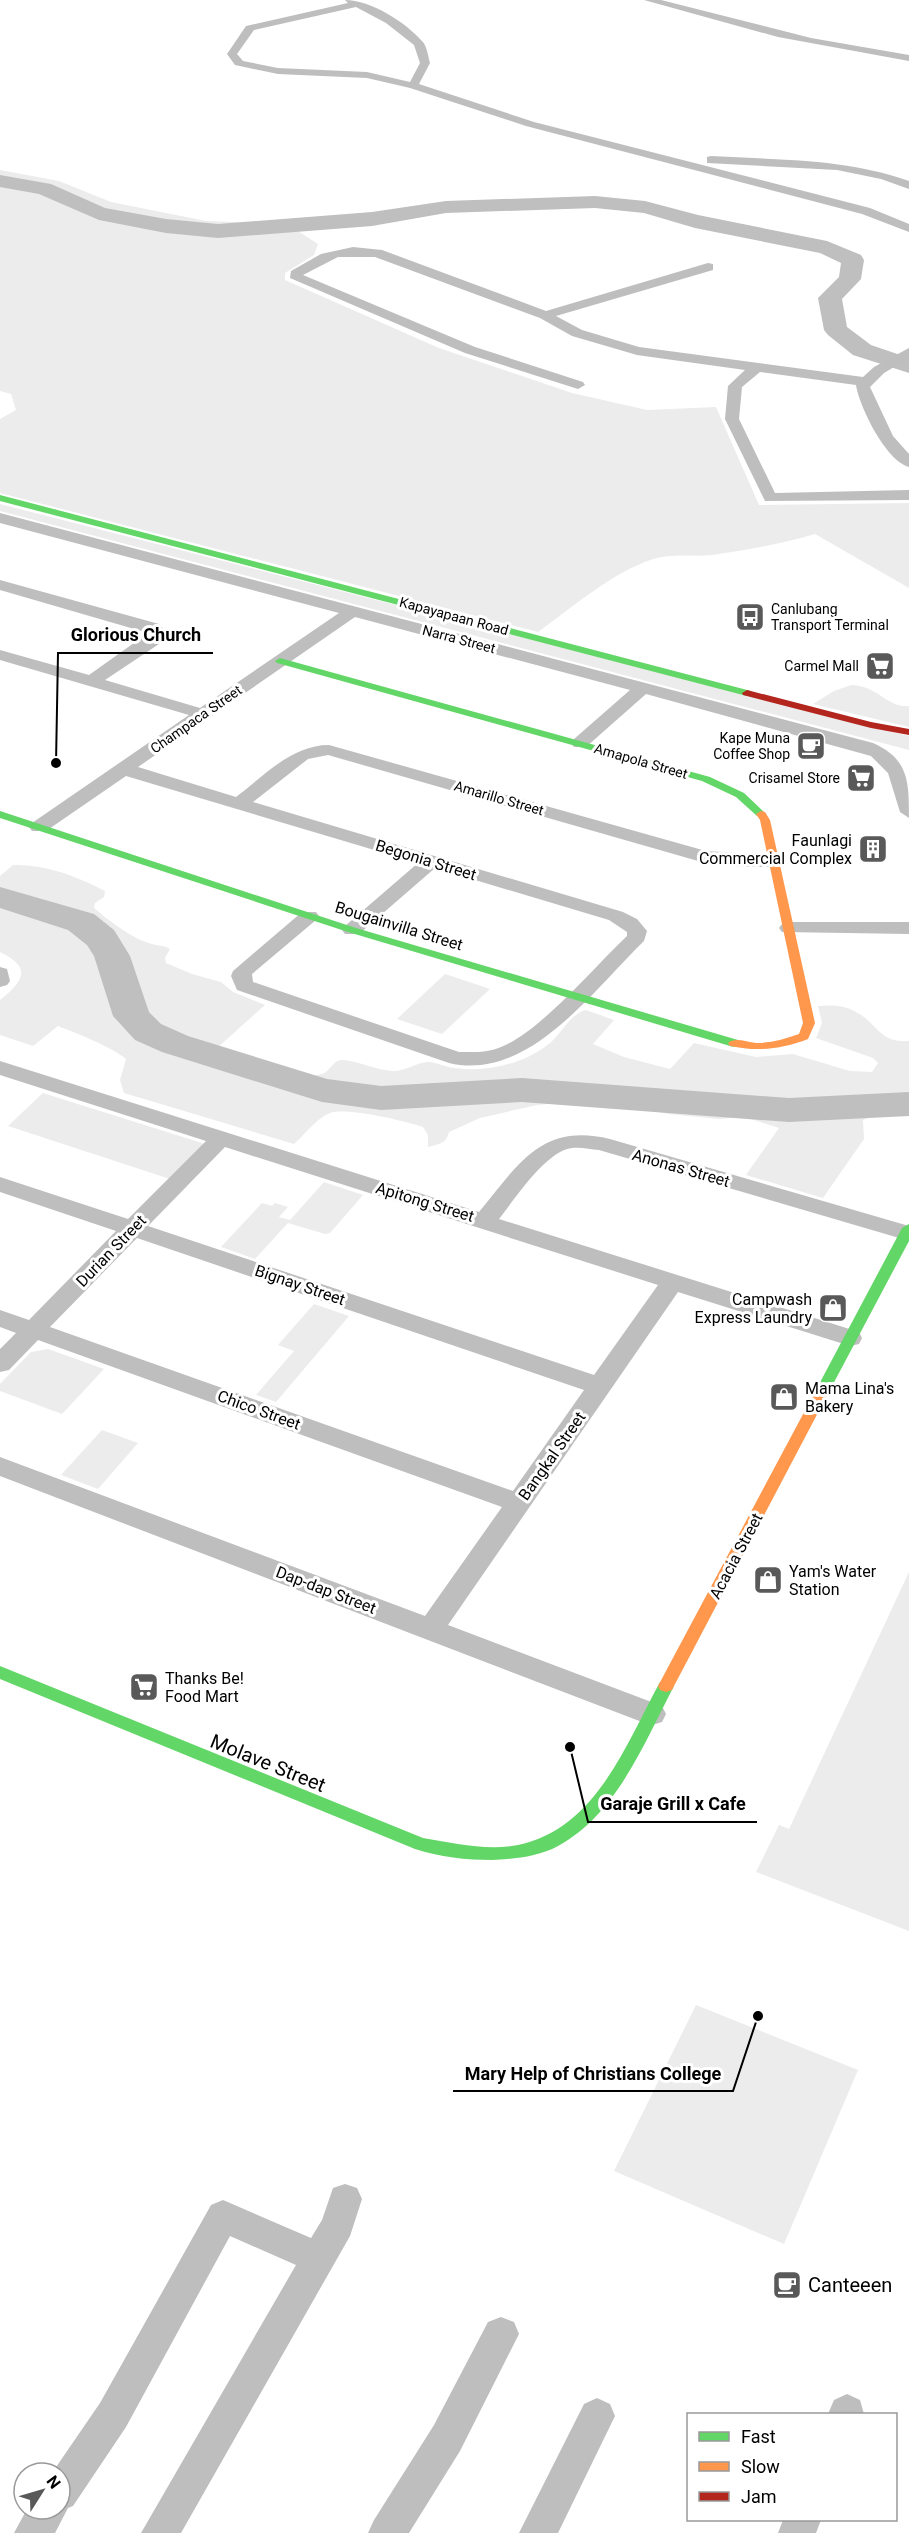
<svg xmlns="http://www.w3.org/2000/svg" width="909" height="2533" viewBox="0 0 909 2533" font-family="Roboto,sans-serif">
<rect width="100%" height="100%" fill="#fff"/>
<!-- green -->
<g fill="#ececec">
<path d="M 0,170 L 59,181 L 111,202 L 206,221 L 287,224 L 318,244 L 314,255 L 285,273 L 285,280 L 439,348 L 572,393 L 647,410 L 716,407 L 759,505 L 909,503 L 909,588 L 815,534 C 781,544 747,550 712,555 C 693,557 672,553 653,559 C 611,573 573,607 538,632 L 0,493 L 0,419 L 16,410 L 11,394 L 0,391 Z"/>
<path d="M 0,504 L 909,736 L 909,750 L 0,511 Z"/>
<path d="M 851,685 C 877,685 887,708 909,706 L 909,727 L 813,704 L 834,691 Z"/>
<path d="M 13,865 C 44,864 77,876 105,891 L 104,897 L 95,903 L 94,908 C 108,920 134,940 152,944 C 159,946 164,945 170,949 L 165,958 L 166,963 L 192,974 L 221,982 L 233,992 L 265,1005 L 217,1048 C 244,1064 290,1083 322,1074 C 331,1071 333,1059 343,1060 C 359,1061 375,1070 393,1071 C 406,1071 415,1063 428,1062 C 436,1062 446,1067 454,1068 C 476,1071 498,1068 518,1061 C 529,1057 540,1051 550,1043 C 561,1034 571,1013 586,1010 L 614,1020 L 593,1044 L 624,1057 L 670,1069 L 694,1043 L 756,1057 L 793,1054 L 850,1071 L 872,1072 L 878,1063 L 873,1058 L 816,1038 L 822,1023 L 818,1006 C 831,1005 844,1005 856,1012 C 878,1023 878,1043 909,1041 L 909,1111 L 874,1115 L 863,1120 L 864,1139 L 823,1198 L 746,1175 L 779,1128 L 745,1117 L 719,1119 L 669,1114 L 645,1110 L 612,1100 L 594,1100 L 537,1105 L 480,1118 L 449,1132 C 446,1144 439,1144 428,1147 L 428,1135 L 423,1127 C 405,1121 346,1107 330,1113 C 317,1118 305,1134 294,1144 L 124,1093 L 120,1080 L 126,1059 C 112,1047 76,1033 58,1026 L 33,1046 L 0,1035 L 0,1000 C 23,981 33,968 0,952 L 0,876 Z"/>
<path d="M 445,974 L 490,989 L 442,1034 L 397,1019 Z"/>
<path d="M 43,1093 L 202,1143 L 203,1146 L 173,1180 L 8,1126 Z"/>
<path d="M 324,1182 L 363,1195 L 330,1233 L 325,1234 L 288,1223 L 255,1259 L 221,1247 L 262,1203 L 272,1206 L 275,1203 L 288,1207 L 279,1217 L 290,1220 Z"/>
<path d="M 314,1304 L 349,1316 L 276,1402 L 256,1395 L 294,1351 L 278,1345 Z"/>
<path d="M 48,1349 L 104,1369 L 62,1414 L 0,1391 L 0,1384 L 31,1352 Z"/>
<path d="M 102,1430 L 138,1443 L 98,1489 L 61,1475 Z"/>
<path d="M 909,1572 L 909,1931 L 756,1872 L 779,1825 L 789,1829 Z"/>
<path d="M 696,2005 L 858,2070 L 784,2244 L 614,2171 Z"/>
</g>
<g fill="none" stroke-linecap="round" stroke-linejoin="round">
<!-- river -->
<g fill="#bfbfbf" fill-rule="evenodd">
<path d="M 0,175 L 51,184 L 105,208 L 166,219 L 218,224 L 372,212 L 446,201 L 595,196 L 645,201 L 698,215 L 827,241 L 861,255 L 864,260 L 861,279 L 842,299 L 847,327 L 871,345 L 909,358 L 909,373 L 853,355 L 828,335 L 824,330 L 818,298 L 839,277 L 841,263 L 820,253 L 695,228 L 644,213 L 595,208 L 446,213 L 372,226 L 218,238 L 166,233 L 99,220 L 39,194 L 0,187 Z"/>
<path d="M 0,887 L 94,914 L 114,930 L 130,956 L 149,1012 L 161,1024 L 188,1036 L 327,1079 L 381,1086 L 522,1078 L 789,1098 L 909,1092 L 909,1116 L 789,1122 L 522,1102 L 381,1110 L 322,1102 L 162,1052 L 135,1040 L 113,1016 L 94,956 L 87,945 L 68,930 L 0,908 Z"/>
</g>
<!-- street -->
<g fill="#bebebe" fill-rule="evenodd">
<path d="M 345,0 C 371,0 405,22 422,41 C 427,46 428,56 430,63 L 419,84 L 534,122 L 870,208 L 909,224 L 909,232 L 862,214 L 526,126 L 410,88 L 367,78 L 278,74 L 235,65 L 227,54 L 246,26 L 348,3 ZM 356,7 L 386,23 L 414,45 L 420,63 L 410,82 L 367,72 L 278,68 L 243,61 L 237,54 L 254,30 Z"/>
<path d="M 644,0 L 661,0 L 811,38 L 909,55 L 909,61 L 778,37 Z"/>
<path d="M 711,156 C 778,160 845,158 909,181 L 909,189 L 881,179 L 837,170 L 707,163 L 707,157 Z"/>
<path d="M 353,247 L 382,250 L 546,311 L 708,263 L 713,264 L 713,270 L 556,316 L 582,330 L 639,347 L 863,377 L 874,367 L 909,348 L 909,358 L 884,373 L 870,387 L 893,436 L 909,454 L 909,467 C 886,461 859,406 856,385 L 760,372 L 742,387 L 739,419 L 775,493 L 909,490 L 909,500 L 765,501 L 725,419 L 728,386 L 745,370 L 637,355 L 572,336 L 540,318 L 375,257 L 338,257 L 303,275 L 475,347 L 583,382 L 585,385 L 578,389 L 465,353 L 290,278 L 291,271 L 321,254 Z"/>
<path d="M 0,513 L 873,743 C 909,759 909,782 909,818 L 900,812 L 888,773 L 871,756 L 646,694 L 586,747 L 574,747 L 571,743 L 574,739 L 630,690 L 355,617 L 138,767 L 236,797 C 265,775 292,745 329,745 L 706,851 L 774,855 L 784,861 L 774,867 L 741,867 L 698,861 L 328,755 L 308,759 L 253,802 L 623,912 L 637,919 L 647,931 L 644,941 C 593,990 529,1082 449,1063 L 237,990 L 231,976 L 233,971 L 302,912 L 316,912 L 319,916 L 316,920 L 252,974 L 253,982 L 459,1052 C 474,1052 487,1053 501,1047 C 540,1032 595,966 627,936 L 627,932 L 609,920 L 435,868 L 359,934 L 345,934 L 342,930 L 345,926 L 418,863 L 126,776 L 46,831 L 32,831 L 29,827 L 32,823 L 189,715 L 0,660 L 0,650 L 89,675 L 148,633 L 0,590 L 0,580 L 159,624 L 166,633 L 159,644 L 105,680 L 200,708 L 339,613 L 0,523 Z"/>
<path d="M 789,922 L 909,922 L 909,934 L 782,932 L 779,928 L 782,924 Z"/>
<path d="M 0,967 L 7,969 L 10,981 L 7,985 L 0,987 Z"/>
<path d="M 0,1061 L 479,1212 C 518,1165 541,1122 610,1139 L 909,1226 L 909,1240 L 906,1240 L 599,1150 C 589,1149 577,1146 567,1149 C 542,1157 515,1199 499,1219 L 859,1332 L 862,1338 L 859,1344 L 850,1346 L 678,1292 L 448,1625 L 662,1706 L 666,1714 L 662,1722 L 652,1725 L 642,1722 L 0,1476 L 0,1457 L 425,1616 L 502,1507 L 38,1340 L 9,1370 L 0,1372 L 0,1349 L 16,1333 L 0,1327 L 0,1310 L 29,1320 L 116,1231 L 0,1192 L 0,1177 L 128,1219 L 206,1141 L 0,1075 ZM 225,1147 L 658,1285 L 594,1375 L 148,1226 ZM 137,1238 L 584,1390 L 513,1491 L 50,1327 Z"/>
<path d="M 345,2184 L 357,2188 L 362,2199 L 350,2236 L 181,2533 L 141,2533 L 296,2265 L 230,2236 L 126,2427 L 73,2506 L 68,2508 L 55,2533 L 14,2533 L 27,2509 L 60,2509 L 60,2473 L 52,2473 L 100,2403 L 211,2205 L 223,2200 L 311,2238 L 322,2220 L 333,2188 Z"/>
<path d="M 501,2317 L 514,2322 L 519,2334 L 460,2451 L 409,2533 L 368,2533 L 374,2520 L 434,2425 L 488,2322 Z"/>
<path d="M 847,2394 L 860,2400 L 864,2414 L 828,2414 L 834,2400 Z"/>
<path d="M 597,2398 L 610,2404 L 615,2416 L 558,2533 L 519,2533 L 584,2404 Z"/>
<path d="M 783,2520 L 821,2520 L 816,2533 L 778,2533 Z"/>
</g>
<!-- fast -->
<g fill="#63d668" fill-rule="evenodd">
<path d="M 0,495 L 751,691 L 752,693 L 747,696 L 743,695 L 0,501 Z"/>
<path d="M 280,658 L 710,777 L 744,793 L 766,814 L 761,817 L 757,816 L 736,797 L 702,781 L 277,663 L 275,661 Z"/>
<path d="M 0,811 L 356,928 L 738,1040 L 740,1043 L 734,1047 L 730,1046 L 348,932 L 0,818 Z"/>
<path d="M 909,1224 L 909,1241 L 831,1388 L 829,1391 L 819,1391 L 817,1388 L 902,1228 Z"/>
<path d="M 0,1666 L 423,1838 C 453,1843 487,1851 518,1845 C 596,1829 626,1744 660,1682 L 666,1680 L 672,1682 L 674,1686 C 644,1743 617,1814 558,1846 C 538,1857 513,1859 492,1860 C 467,1860 439,1857 415,1849 L 0,1679 Z"/>
</g>
<!-- slow -->
<g fill="#ff974d" fill-rule="evenodd">
<path d="M 761,811 L 765,812 L 770,820 L 815,1023 L 808,1039 C 782,1049 758,1052 730,1046 L 728,1043 C 735,1037 746,1042 756,1043 C 771,1043 785,1039 799,1034 L 803,1023 L 760,820 L 756,814 Z"/>
<path d="M 824,1383 L 831,1388 L 674,1686 L 672,1690 L 666,1692 L 660,1690 L 658,1686 L 817,1388 Z"/>
</g>
<!-- jam -->
<path fill="#b3261e" fill-rule="evenodd" d="M 747,690 L 871,722 L 909,729 L 909,735 L 871,728 L 743,695 L 742,693 Z"/>
</g>
<!-- icons -->
<defs>
<g id="bus-square" transform="scale(1.5)"><rect x="-9" y="-9" width="18" height="18" rx="4" fill="#595959" stroke="#fff"/><path d="M-5-6H5V4H4V6H2V4H-2V6H-4V4H-5ZM-3.5-4V0h7V-4ZM-3.5 1.2v1.5H-2V1.2ZM2 1.2v1.5H3.5V1.2Z" fill="#fff"/></g>
<g id="supermarket-square" transform="scale(1.5)"><rect x="-9" y="-9" width="18" height="18" rx="4" fill="#595959" stroke="#fff"/><path d="M-6-5.5h2.5l.6 2H6L4.5 2H-2.5L-4.4-4H-6ZM-1.5 3.2a1.3 1.3 0 1 0 .1 0ZM3 3.2a1.3 1.3 0 1 0 .1 0Z" fill="#fff"/></g>
<g id="cafe-square" transform="scale(1.5)"><rect x="-9" y="-9" width="18" height="18" rx="4" fill="#595959" stroke="#fff"/><path d="M-5.5-4.5H6V0H3Q3 3.5 0 3.5H-2.5Q-5.5 3.5-5.5 0ZM3-3.2v2h1.7v-2ZM-6 4.5H4V6H-6Z" fill="#fff"/></g>
<g id="building-square" transform="scale(1.5)"><rect x="-9" y="-9" width="18" height="18" rx="4" fill="#595959" stroke="#fff"/><path d="M-4-6H4V6H1V3H-1V6H-4ZM-2.5-4.3h1.7v1.8h-1.7ZM.8-4.3h1.7v1.8H.8ZM-2.5-1h1.7V.8h-1.7ZM.8-1h1.7V.8H.8Z" fill="#fff"/></g>
<g id="shop-square" transform="scale(1.5)"><rect x="-9" y="-9" width="18" height="18" rx="4" fill="#595959" stroke="#fff"/><path d="M-5-2.5h2.3a2.7 3.5 0 0 1 5.4 0H5L5.5 6h-11ZM-1.5-2.5h3a1.5 2.3 0 0 0-3 0Z" fill="#fff"/></g>
</defs>
<g fill-rule="evenodd">
<use href="#bus-square" x="750" y="617"/>
<use href="#supermarket-square" x="880" y="666"/>
<use href="#cafe-square" x="811" y="746"/>
<use href="#supermarket-square" x="861" y="778"/>
<use href="#building-square" x="873" y="849"/>
<use href="#shop-square" x="833" y="1308"/>
<use href="#shop-square" x="784" y="1397"/>
<use href="#shop-square" x="768" y="1580"/>
<use href="#supermarket-square" x="144" y="1687"/>
<use href="#cafe-square" x="787" y="2285"/>
</g>
<g text-anchor="middle" dominant-baseline="central" stroke-width="6" stroke-linejoin="round" paint-order="stroke">
<!-- far-poi labels -->
<g font-size="14" fill="#000" stroke="#fff" text-anchor="end">
<text x="771" y="609" text-anchor="start">Canlubang<tspan x="771" dy="16">Transport Terminal</tspan></text>
<text x="859" y="666">Carmel Mall</text>
<text x="790" y="738">Kape Muna<tspan x="790" dy="16">Coffee Shop</tspan></text>
<text x="840" y="778">Crisamel Store</text>
</g>
<!-- far-street labels -->
<g font-size="14" fill="#000" stroke="#fff">
<text transform="translate(454 616) rotate(15)">Kapayapaan Road</text>
<text transform="translate(459 639) rotate(15)">Narra Street</text>
<text transform="translate(196 719) rotate(-35)">Champaca Street</text>
<text transform="translate(641 761) rotate(16)">Amapola Street</text>
<text transform="translate(499 798) rotate(16)">Amarillo Street</text>
</g>
<!-- poi labels -->
<g font-size="16" fill="#000" stroke="#fff" text-anchor="start">
<text x="852" y="840" text-anchor="end">Faunlagi<tspan x="852" dy="18">Commercial Complex</tspan></text>
<text x="812" y="1299" text-anchor="end">Campwash<tspan x="812" dy="18">Express Laundry</tspan></text>
<text x="805" y="1388">Mama Lina's<tspan x="805" dy="18">Bakery</tspan></text>
<text x="789" y="1571">Yam's Water<tspan x="789" dy="18">Station</tspan></text>
<text x="165" y="1678">Thanks Be!<tspan x="165" dy="18">Food Mart</tspan></text>
</g>
<!-- street labels -->
<g font-size="16" fill="#000" stroke="#fff">
<text transform="translate(426 860) rotate(17)">Begonia Street</text>
<text transform="translate(399 926) rotate(17)">Bougainvilla Street</text>
<text transform="translate(681 1168) rotate(16)">Anonas Street</text>
<text transform="translate(425 1202) rotate(17)">Apitong Street</text>
<text transform="translate(111 1251) rotate(-46)">Durian Street</text>
<text transform="translate(300 1285) rotate(19)">Bignay Street</text>
<text transform="translate(259 1410) rotate(20)">Chico Street</text>
<text transform="translate(552 1456) rotate(-55)">Bangkal Street</text>
<text transform="translate(736 1556) rotate(-62)">Acacia Street</text>
<text transform="translate(326 1590) rotate(21)">Dap-dap Street</text>
</g>
<!-- near-street labels -->
<g font-size="20" fill="#000" stroke="#fff">
<text transform="translate(268 1763) rotate(22)">Molave Street</text>
</g>
<!-- near-poi labels -->
<g font-size="20" fill="#000" stroke="#fff" text-anchor="start">
<text x="808" y="2285">Canteeen</text>
</g>
</g>
<!-- callouts -->
<path fill="none" stroke="#000" stroke-width="2" d="M56 763L58 653H213M570 1747L588 1822H757M758 2016L733 2091H453"/>
<g fill="#000" stroke="#fff" stroke-width="2">
<circle cx="56" cy="763" r="6"/>
<circle cx="570" cy="1747" r="6"/>
<circle cx="758" cy="2016" r="6"/>
</g>
<g font-size="18" text-anchor="middle" font-weight="bold" fill="#000" stroke="#fff" stroke-width="6" stroke-linejoin="round" paint-order="stroke">
<text x="136" y="641">Glorious Church</text>
<text x="673" y="1810">Garaje Grill x Cafe</text>
<text x="593" y="2080">Mary Help of Christians College</text>
</g>
<!-- legend -->
<rect x="687" y="2413" width="210" height="108" fill="#ffffff" stroke="#999999" stroke-width="1.5"/>
<rect x="699" y="2432" width="30" height="9" fill="#63d668" stroke="#999999" stroke-width="1.5"/>
<text x="741" y="2443" font-size="18" fill="#000000">Fast</text>
<rect x="699" y="2462" width="30" height="9" fill="#ff974d" stroke="#999999" stroke-width="1.5"/>
<text x="741" y="2473" font-size="18" fill="#000000">Slow</text>
<rect x="699" y="2492" width="30" height="9" fill="#b3261e" stroke="#999999" stroke-width="1.5"/>
<text x="741" y="2503" font-size="18" fill="#000000">Jam</text>
<!-- north arrow -->
<g transform="translate(42 2491) rotate(53)"><circle r="28" fill="#ffffff" stroke="#999999" stroke-width="1.5"/>
<path d="M0-4.5L10 22L0 15L-10 22Z" fill="#595959"/>
<text y="-9" font-size="16" font-weight="bold" text-anchor="middle" fill="#000000">N</text>
</g>
</svg>
